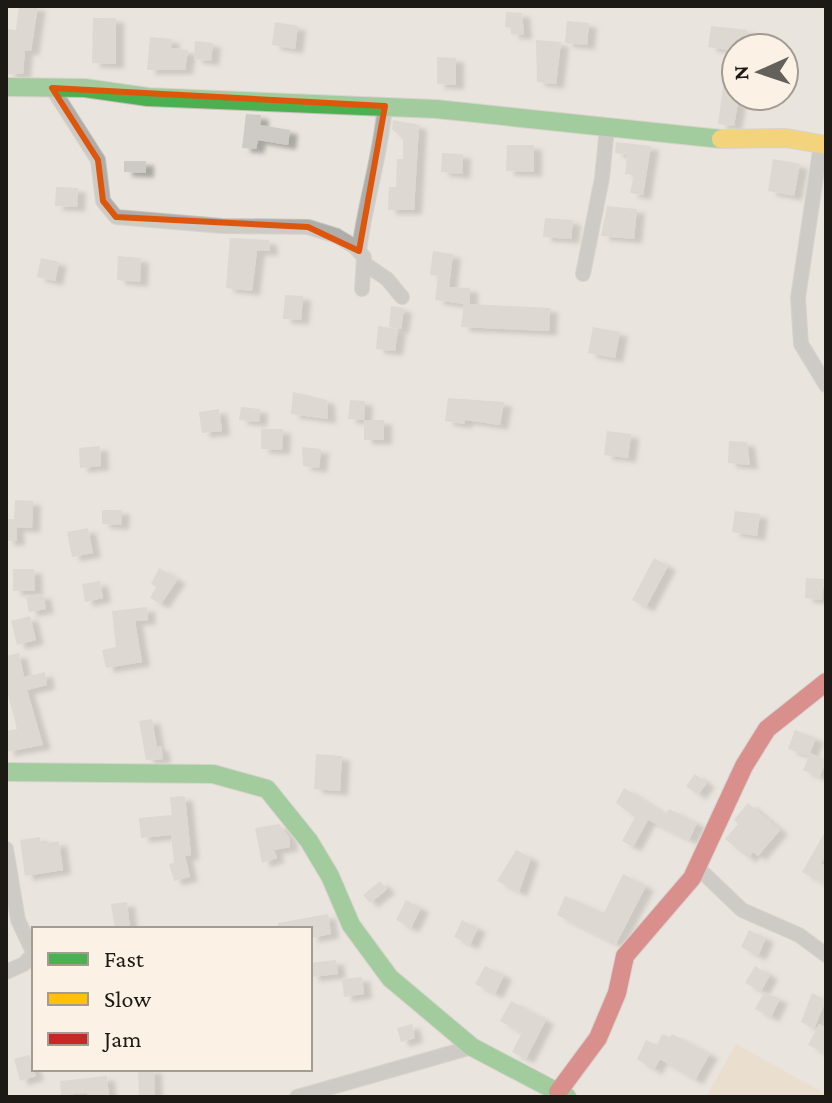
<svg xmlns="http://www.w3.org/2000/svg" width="832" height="1103" viewBox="0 0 832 1103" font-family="'Crimson Pro',serif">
<defs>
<filter id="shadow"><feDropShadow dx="8" dy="4.5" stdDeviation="2" flood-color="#0004"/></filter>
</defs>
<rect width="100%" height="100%" fill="#e9e4dd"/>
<!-- green -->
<path fill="#ead9bf" d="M 736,1044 L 826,1094 L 826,1097 L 706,1097 Z"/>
<!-- building -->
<g fill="#cecac5" filter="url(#shadow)">
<path d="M 19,6 L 38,6 L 31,51 L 25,50 L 23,74 L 7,74 L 6,29 L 16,30 Z"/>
<path d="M 506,12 L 522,13 L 524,35 L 511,34 L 511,28 L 505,27 Z"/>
<path d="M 93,18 L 116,18 L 116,64 L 92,63 Z"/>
<path d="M 567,21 L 589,23 L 587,45 L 565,43 Z"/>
<path d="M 275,22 L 298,26 L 295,49 L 272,45 Z"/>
<path d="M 711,26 L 747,30 L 746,48 L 736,48 L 739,96 L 734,126 L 718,124 L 728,50 L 708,47 Z"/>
<path d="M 150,37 L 172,39 L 171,48 L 188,50 L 185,70 L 147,70 Z"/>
<path d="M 536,40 L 561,42 L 556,84 L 537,82 Z"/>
<path d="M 195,41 L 213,43 L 211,61 L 194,59 Z"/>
<path d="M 437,57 L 456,58 L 456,85 L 437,84 Z"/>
<path d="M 246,114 L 261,115 L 260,125 L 290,130 L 288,145 L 258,140 L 256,149 L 242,148 Z"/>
<path d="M 393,120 L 419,125 L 414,210 L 388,210 L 389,187 L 396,187 L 397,159 L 403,159 L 403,139 L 392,129 Z"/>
<path d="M 616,142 L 651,146 L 643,195 L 630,193 L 634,175 L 625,174 L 627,155 L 615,153 Z"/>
<path d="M 507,145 L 534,145 L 534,172 L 506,171 Z"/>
<path d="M 442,153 L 463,154 L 462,174 L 441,172 Z"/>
<path d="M 773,159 L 800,164 L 794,196 L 768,191 Z"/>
<path d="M 124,161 L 146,161 L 146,173 L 124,172 Z"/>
<path d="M 56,187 L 78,188 L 77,207 L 55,206 Z"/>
<path d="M 607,206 L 637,209 L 634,239 L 601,236 Z"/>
<path d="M 545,218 L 573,220 L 571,239 L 543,237 Z"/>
<path d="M 230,238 L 269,240 L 270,251 L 257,251 L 252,291 L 226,288 Z"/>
<path d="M 433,251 L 453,254 L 449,287 L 470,288 L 470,304 L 550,308 L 549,331 L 461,327 L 464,304 L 435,300 L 438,276 L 430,275 Z"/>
<path d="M 118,256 L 141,258 L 140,282 L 117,280 Z"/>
<path d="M 41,258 L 59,262 L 55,281 L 37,277 Z"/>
<path d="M 285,295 L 303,296 L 301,320 L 283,319 Z"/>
<path d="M 391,306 L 404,308 L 401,329 L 389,327 Z"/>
<path d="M 378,326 L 398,329 L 395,351 L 376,349 Z"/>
<path d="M 593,327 L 620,332 L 615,358 L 588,353 Z"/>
<path d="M 293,392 L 327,400 L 328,419 L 291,414 Z"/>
<path d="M 448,398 L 504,402 L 500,425 L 465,420 L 464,424 L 445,421 Z"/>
<path d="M 350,400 L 365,401 L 364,420 L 348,419 Z"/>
<path d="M 241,407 L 260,409 L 259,422 L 239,420 Z"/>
<path d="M 219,409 L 222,431 L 202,433 L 199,412 Z"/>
<rect x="364" y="420" width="20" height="20"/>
<path d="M 261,429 L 283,429 L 282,450 L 261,449 Z"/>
<path d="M 607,431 L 631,434 L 628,458 L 604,455 Z"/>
<path d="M 729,441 L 747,442 L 750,465 L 728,463 Z"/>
<path d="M 100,446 L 101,466 L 80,468 L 79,448 Z"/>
<path d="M 302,447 L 321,449 L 319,468 L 303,466 Z"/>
<path d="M 15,500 L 33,501 L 32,528 L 16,527 L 17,541 L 6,541 L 6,519 L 14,519 Z"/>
<path d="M 102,510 L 122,510 L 121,525 L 102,524 Z"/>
<path d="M 735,511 L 760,514 L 757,536 L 732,532 Z"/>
<path d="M 88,528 L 93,553 L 72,557 L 67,532 Z"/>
<path d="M 654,558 L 668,566 L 646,607 L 632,600 Z"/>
<path d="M 159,568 L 178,579 L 161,604 L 150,598 L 156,587 L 151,584 Z"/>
<path d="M 13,569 L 34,569 L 35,591 L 13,591 Z"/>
<path d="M 806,578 L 824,579 L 822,600 L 805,598 Z"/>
<path d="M 100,581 L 103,598 L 85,602 L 82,584 Z"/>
<path d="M 43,594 L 46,609 L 29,612 L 26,596 Z"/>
<path d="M 147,607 L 148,620 L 135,621 L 142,662 L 106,668 L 102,650 L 116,647 L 112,611 Z"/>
<path d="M 30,616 L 36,640 L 17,645 L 11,621 Z"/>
<path d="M 19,653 L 24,677 L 45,672 L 47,685 L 27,690 L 43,745 L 6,752 L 6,731 L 17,729 L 6,687 L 6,656 Z"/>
<path d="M 152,719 L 157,747 L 161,746 L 163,759 L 146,760 L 139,721 Z"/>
<path d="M 795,730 L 816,738 L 810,753 L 826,760 L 820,777 L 803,770 L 809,756 L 788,749 Z"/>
<path d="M 316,754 L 342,756 L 340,791 L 314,789 Z"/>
<path d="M 695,774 L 707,783 L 698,795 L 686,786 Z"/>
<path d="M 624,788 L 666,815 L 669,809 L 697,823 L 689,840 L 648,820 L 633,847 L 622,841 L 635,817 L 616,803 Z"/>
<path d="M 185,796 L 191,855 L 185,856 L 190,877 L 174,881 L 169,864 L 174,863 L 171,835 L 141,838 L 139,818 L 172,815 L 170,797 Z"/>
<path d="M 748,803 L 780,830 L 758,856 L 753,852 L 748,858 L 725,839 L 738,824 L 734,820 Z"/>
<path d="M 279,824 L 289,837 L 290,847 L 274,850 L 277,858 L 262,863 L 255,828 Z"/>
<path d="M 826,830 L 826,853 L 821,864 L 826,866 L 826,885 L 802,872 Z"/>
<path d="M 40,837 L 41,844 L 59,841 L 63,870 L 25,876 L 20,840 Z"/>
<path d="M 516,850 L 531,858 L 519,892 L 497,881 Z"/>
<path d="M 623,874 L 646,886 L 616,944 L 557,915 L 565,896 L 604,913 Z"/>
<path d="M 380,881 L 387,889 L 370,903 L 363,895 Z"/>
<path d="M 406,900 L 421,908 L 411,928 L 396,920 Z"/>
<path d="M 127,902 L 130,929 L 115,929 L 111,904 Z"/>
<path d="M 328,914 L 331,934 L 310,938 L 310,929 L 278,929 L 278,923 Z"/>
<path d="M 462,920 L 478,928 L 470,945 L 454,937 Z"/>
<path d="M 749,930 L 766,938 L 758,956 L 741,947 Z"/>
<path d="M 336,960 L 338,974 L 311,977 L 310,963 Z"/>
<path d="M 485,966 L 504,975 L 495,994 L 475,984 Z"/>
<path d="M 755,966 L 770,975 L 761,991 L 745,983 Z"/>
<path d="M 362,977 L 364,994 L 344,997 L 342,979 Z"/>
<path d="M 764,992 L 780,999 L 771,1017 L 755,1009 Z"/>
<path d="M 812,993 L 826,1000 L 814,1029 L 801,1022 Z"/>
<path d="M 511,1001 L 546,1020 L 526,1059 L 512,1052 L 522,1033 L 500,1021 Z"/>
<path d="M 412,1024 L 415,1038 L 401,1042 L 397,1028 Z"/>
<path d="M 819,1024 L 826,1028 L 826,1054 L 808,1045 Z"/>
<path d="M 662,1034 L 670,1037 L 672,1034 L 710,1054 L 695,1080 L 660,1059 L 654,1070 L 637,1059 L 646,1040 L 657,1045 Z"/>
<path d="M 29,1055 L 36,1076 L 20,1081 L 14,1059 Z"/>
<path d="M 138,1069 L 154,1069 L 155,1097 L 139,1097 Z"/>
<path d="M 107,1076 L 109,1097 L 88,1097 L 87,1093 L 61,1095 L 60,1081 Z"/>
</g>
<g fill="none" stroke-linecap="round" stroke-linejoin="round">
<!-- street casing -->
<g stroke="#c3c0ba" stroke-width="16">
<g id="street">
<path d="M 52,88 L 98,160 L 103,201 L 116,217 L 222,226 L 308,227 L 337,236 L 355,247 L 364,257 L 362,289"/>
<path d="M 821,144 L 798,298 L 801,344 L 826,385"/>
<path d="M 359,251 C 365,202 381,155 385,106"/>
<path d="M 365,264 L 387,279 L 402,297"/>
<path d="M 583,274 L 602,178 L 607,128"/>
<path d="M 6,849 L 18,920 L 34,954 L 24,964 L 6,972"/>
<path d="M 697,867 L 742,910 L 799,935 L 826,955"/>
<path d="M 297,1097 L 472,1047"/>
</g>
</g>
<!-- fast casing -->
<g stroke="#c3c0ba" stroke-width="20">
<g id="fast">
<path d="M 6,87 L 85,88 L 148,97 L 436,109 L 721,139"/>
<path d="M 6,772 L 213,774 L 267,789 L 309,841 L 330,876 L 351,925 L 390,978 L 472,1047 L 567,1097"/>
</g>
</g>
<!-- slow casing -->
<g stroke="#c3c0ba" stroke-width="20">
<path id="slow" d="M 721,139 L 786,138 L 826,145"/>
</g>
<!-- jam casing -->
<g stroke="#c3c0ba" stroke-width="20">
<path id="jam" d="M 558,1092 L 598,1038 L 617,993 L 625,956 L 692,878 L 744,766 L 767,729 L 826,682"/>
</g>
<!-- street -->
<use href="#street" stroke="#aeadaa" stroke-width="14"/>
<!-- fast -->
<use href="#fast" stroke="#4caf50" stroke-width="18"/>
<!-- slow -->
<use href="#slow" stroke="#ffc107" stroke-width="18"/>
<!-- jam -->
<use href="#jam" stroke="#c62828" stroke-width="18"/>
</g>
<!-- marked area -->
<path d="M0 0H832V1103H0ZM 52,88 L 385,106 L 359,251 L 308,227 L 116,217 L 103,201 L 98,160 Z" fill="#e9e4dd" fill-opacity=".55" fill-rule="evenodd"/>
<path fill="none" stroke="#de560c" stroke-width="6" stroke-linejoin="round" d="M 52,88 L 385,106 L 359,251 L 308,227 L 116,217 L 103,201 L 98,160 Z"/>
<!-- border -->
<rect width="832" height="1103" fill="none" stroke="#1d1a15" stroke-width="16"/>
<!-- legend -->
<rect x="32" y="927" width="280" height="144" fill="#fbf2e5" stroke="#a29c92" stroke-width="2"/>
<rect x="48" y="953" width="40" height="12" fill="#4caf50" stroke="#a29c92" stroke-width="2"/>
<text x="104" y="967" font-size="24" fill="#1d1a15">Fast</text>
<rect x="48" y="993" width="40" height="12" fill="#ffc107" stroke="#a29c92" stroke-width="2"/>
<text x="104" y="1007" font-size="24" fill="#1d1a15">Slow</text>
<rect x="48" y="1033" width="40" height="12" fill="#c62828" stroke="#a29c92" stroke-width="2"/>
<text x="104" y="1047" font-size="24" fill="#1d1a15">Jam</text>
<!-- north arrow -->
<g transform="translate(760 72) rotate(267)"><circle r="38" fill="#fbf2e5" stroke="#a29c92" stroke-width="2"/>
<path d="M0-6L14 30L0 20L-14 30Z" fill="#64615b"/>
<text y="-12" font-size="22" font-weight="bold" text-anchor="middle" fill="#1d1a15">N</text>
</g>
</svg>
